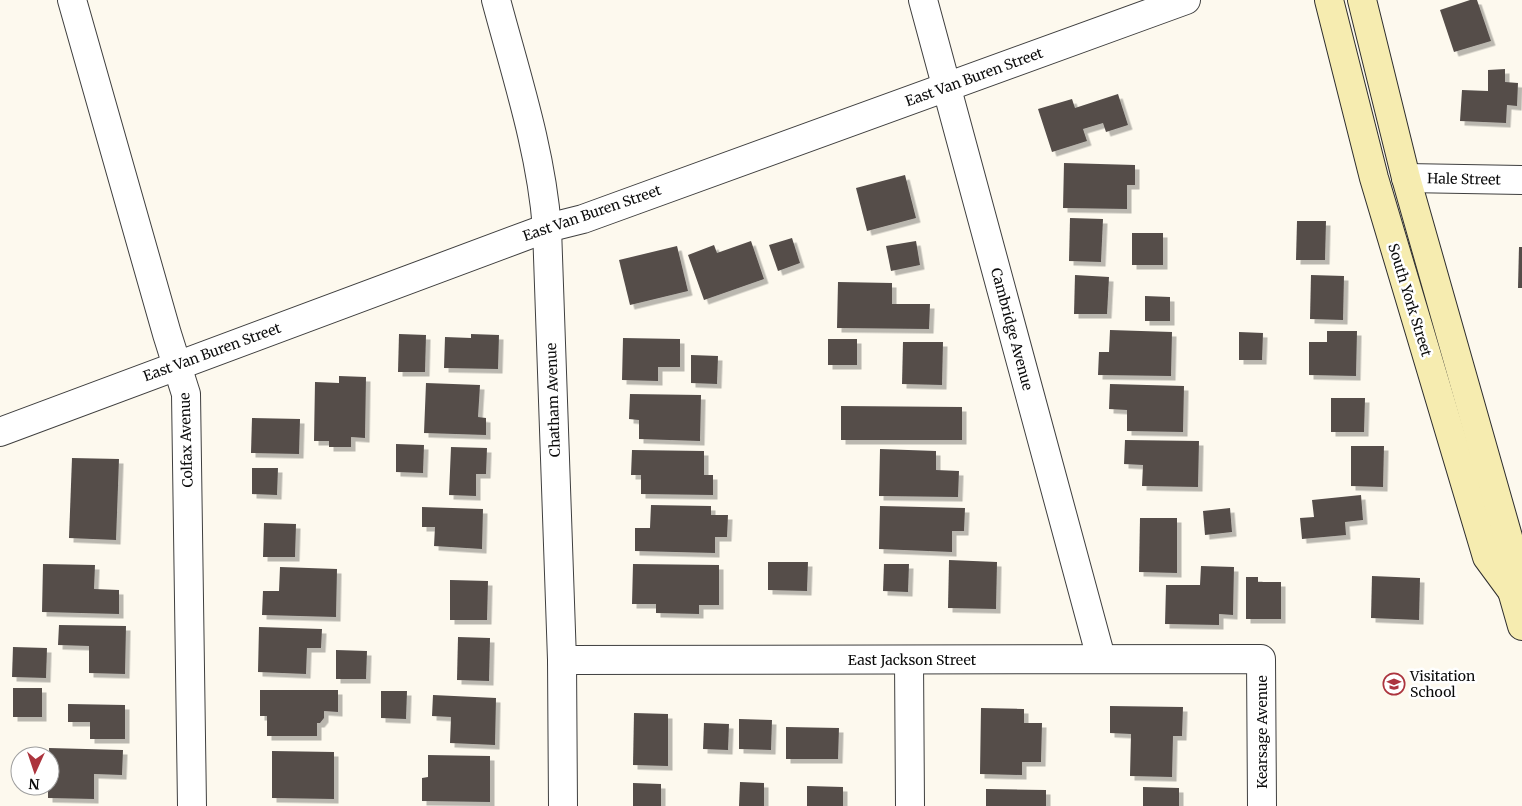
<svg xmlns="http://www.w3.org/2000/svg" width="1522" height="806" viewBox="0 0 1522 806" font-family="Merriweather,serif">
<defs>
<filter id="shadow"><feDropShadow dx="4.5" dy="4.5" stdDeviation="0" flood-color="#0004"/></filter>
</defs>
<rect width="100%" height="100%" fill="#fdf9ee"/>
<!-- building -->
<g fill="#544d4a" filter="url(#shadow)">
<path d="M 1470,0 L 1477,0 L 1491,41 L 1454,52 L 1440,10 Z"/>
<path d="M 1505,69 L 1505,82 L 1518,83 L 1517,106 L 1507,105 L 1506,123 L 1460,121 L 1462,90 L 1488,91 L 1488,70 Z"/>
<path d="M 1118,94 L 1128,125 L 1106,132 L 1103,123 L 1083,129 L 1087,141 L 1052,152 L 1038,109 L 1072,99 L 1075,108 Z"/>
<path d="M 1064,163 L 1135,165 L 1135,185 L 1127,185 L 1127,209 L 1063,208 Z"/>
<path d="M 905,175 L 916,218 L 867,231 L 856,188 Z"/>
<path d="M 1070,218 L 1103,219 L 1101,262 L 1069,261 Z"/>
<path d="M 1297,221 L 1326,221 L 1325,260 L 1296,260 Z"/>
<rect x="1132" y="233" width="31" height="32"/>
<path d="M 792,238 L 800,263 L 778,271 L 769,245 Z"/>
<path d="M 751,241 L 764,279 L 704,300 L 688,255 L 714,245 L 717,253 Z"/>
<path d="M 916,241 L 920,265 L 891,271 L 886,246 Z"/>
<path d="M 677,246 L 688,291 L 630,305 L 619,260 Z"/>
<path d="M 1519,247 L 1522,247 L 1522,288 L 1518,288 Z"/>
<path d="M 1075,275 L 1109,277 L 1107,314 L 1074,314 Z"/>
<path d="M 1311,275 L 1344,276 L 1343,320 L 1310,319 Z"/>
<path d="M 838,282 L 892,283 L 892,304 L 930,304 L 929,329 L 837,328 Z"/>
<path d="M 1145,296 L 1170,297 L 1170,321 L 1145,321 Z"/>
<path d="M 1110,330 L 1172,332 L 1171,376 L 1098,375 L 1099,352 L 1109,352 Z"/>
<path d="M 1327,331 L 1357,331 L 1356,376 L 1309,375 L 1309,342 L 1327,342 Z"/>
<path d="M 1239,332 L 1263,333 L 1262,360 L 1239,360 Z"/>
<path d="M 399,334 L 426,335 L 425,372 L 398,372 Z"/>
<path d="M 471,334 L 499,335 L 498,369 L 444,368 L 445,337 L 471,338 Z"/>
<path d="M 623,338 L 680,339 L 680,367 L 658,367 L 658,381 L 622,380 Z"/>
<rect x="828" y="339" width="29" height="26"/>
<path d="M 903,342 L 943,342 L 942,385 L 902,384 Z"/>
<path d="M 691,355 L 718,356 L 717,384 L 691,383 Z"/>
<path d="M 339,376 L 366,377 L 365,438 L 351,437 L 351,447 L 329,447 L 329,441 L 314,441 L 315,382 L 339,383 Z"/>
<path d="M 426,383 L 480,385 L 478,417 L 486,418 L 486,435 L 424,433 Z"/>
<path d="M 1110,384 L 1184,386 L 1183,432 L 1127,431 L 1127,410 L 1109,409 Z"/>
<path d="M 630,394 L 701,395 L 700,441 L 639,439 L 639,420 L 629,419 Z"/>
<path d="M 1331,398 L 1365,398 L 1364,432 L 1331,432 Z"/>
<path d="M 841,406 L 962,407 L 962,440 L 841,440 Z"/>
<path d="M 252,418 L 300,419 L 299,454 L 251,453 Z"/>
<path d="M 1125,440 L 1199,441 L 1198,487 L 1142,486 L 1143,465 L 1124,464 Z"/>
<path d="M 396,444 L 424,445 L 423,473 L 396,472 Z"/>
<path d="M 1351,446 L 1384,446 L 1383,487 L 1351,486 Z"/>
<path d="M 451,447 L 487,448 L 486,474 L 476,474 L 476,496 L 449,495 Z"/>
<path d="M 880,449 L 936,451 L 936,470 L 959,471 L 958,497 L 879,496 Z"/>
<path d="M 632,450 L 704,451 L 704,475 L 713,475 L 713,495 L 641,494 L 641,475 L 631,475 Z"/>
<path d="M 72,458 L 119,459 L 116,540 L 69,538 Z"/>
<path d="M 252,468 L 278,468 L 277,495 L 252,494 Z"/>
<path d="M 1361,495 L 1363,520 L 1345,522 L 1346,535 L 1302,539 L 1300,518 L 1314,517 L 1312,500 Z"/>
<path d="M 651,505 L 711,506 L 711,515 L 728,515 L 727,537 L 715,537 L 715,553 L 635,551 L 635,528 L 650,528 Z"/>
<path d="M 880,506 L 965,508 L 964,531 L 952,531 L 952,552 L 879,549 Z"/>
<path d="M 422,507 L 483,509 L 482,549 L 434,546 L 435,527 L 422,527 Z"/>
<path d="M 1230,508 L 1232,532 L 1205,535 L 1203,511 Z"/>
<path d="M 1140,518 L 1177,518 L 1177,573 L 1139,572 Z"/>
<path d="M 264,523 L 296,524 L 295,557 L 263,557 Z"/>
<path d="M 949,560 L 997,562 L 996,609 L 948,608 Z"/>
<path d="M 768,562 L 808,562 L 807,591 L 768,590 Z"/>
<path d="M 43,564 L 95,565 L 94,589 L 119,590 L 119,614 L 42,612 Z"/>
<path d="M 633,564 L 719,565 L 719,605 L 699,605 L 699,614 L 656,613 L 656,604 L 632,604 Z"/>
<path d="M 884,564 L 909,564 L 908,592 L 883,591 Z"/>
<path d="M 1201,566 L 1234,567 L 1233,615 L 1219,614 L 1219,625 L 1165,624 L 1166,585 L 1200,585 Z"/>
<path d="M 280,567 L 337,569 L 336,617 L 262,615 L 263,591 L 279,591 Z"/>
<path d="M 1372,576 L 1420,578 L 1419,620 L 1371,618 Z"/>
<path d="M 1246,577 L 1258,577 L 1258,582 L 1281,582 L 1281,619 L 1246,619 Z"/>
<path d="M 450,580 L 488,581 L 487,620 L 450,620 Z"/>
<path d="M 59,625 L 126,626 L 125,674 L 89,673 L 89,646 L 58,645 Z"/>
<path d="M 259,627 L 322,629 L 321,648 L 307,648 L 306,674 L 258,672 Z"/>
<path d="M 458,637 L 490,638 L 489,681 L 457,680 Z"/>
<path d="M 13,647 L 47,648 L 46,678 L 12,677 Z"/>
<path d="M 336,650 L 367,651 L 366,679 L 336,679 Z"/>
<rect x="13" y="688" width="29" height="29"/>
<path d="M 260,690 L 338,690 L 338,712 L 324,711 L 324,718 L 320,723 L 317,723 L 317,736 L 267,736 L 267,716 L 260,716 Z"/>
<path d="M 381,691 L 407,691 L 406,719 L 381,718 Z"/>
<path d="M 433,695 L 496,698 L 495,745 L 450,743 L 451,717 L 432,716 Z"/>
<path d="M 68,704 L 125,705 L 125,739 L 90,739 L 90,722 L 68,722 Z"/>
<path d="M 1110,706 L 1183,707 L 1182,736 L 1173,736 L 1172,777 L 1130,776 L 1131,734 L 1110,733 Z"/>
<path d="M 981,708 L 1024,709 L 1024,723 L 1042,723 L 1041,762 L 1022,762 L 1022,775 L 980,774 Z"/>
<path d="M 634,713 L 668,714 L 668,766 L 633,765 Z"/>
<path d="M 739,719 L 772,720 L 771,750 L 739,749 Z"/>
<path d="M 704,723 L 729,724 L 728,750 L 703,749 Z"/>
<path d="M 786,727 L 839,728 L 838,759 L 786,759 Z"/>
<path d="M 49,748 L 123,750 L 122,775 L 94,774 L 94,799 L 48,798 L 48,786 L 50,786 Z"/>
<path d="M 272,751 L 334,752 L 334,799 L 272,798 Z"/>
<path d="M 428,755 L 490,756 L 490,802 L 422,801 L 422,778 L 428,777 Z"/>
<path d="M 740,782 L 764,783 L 764,806 L 739,806 Z"/>
<path d="M 633,783 L 661,784 L 661,806 L 633,806 Z"/>
<path d="M 807,786 L 843,787 L 843,806 L 807,806 Z"/>
<path d="M 1143,787 L 1179,788 L 1179,806 L 1143,806 Z"/>
<path d="M 986,789 L 1046,790 L 1046,806 L 986,806 Z"/>
</g>
<g fill="none" stroke-linecap="round" stroke-linejoin="round">
<!-- street casing -->
<g stroke="#3f3f3f" stroke-width="30">
<g id="street">
<path d="M 72,0 L 167,334 L 186,394 L 192,806"/>
<path d="M 496,0 C 516,75 541,150 547,228 L 562,660 L 563,806"/>
<path d="M 923,0 L 1101,658"/>
<path d="M 1406,178 L 1522,180"/>
<path d="M 0,432 L 547,228 L 583,219 L 1186,0"/>
<path d="M 562,660 L 1261,659 L 1262,806"/>
<path d="M 909,660 L 910,806"/>
</g>
</g>
<!-- secondary casing -->
<g stroke="#2e2e2e" stroke-width="30">
<g id="secondary">
<path d="M 1329,0 L 1374,178 L 1487,557 L 1512,591"/>
<path d="M 1362,0 L 1406,178 L 1512,551 L 1512,591 L 1522,626"/>
</g>
</g>
<!-- street -->
<use href="#street" stroke="#fff" stroke-width="28"/>
<!-- secondary -->
<use href="#secondary" stroke="#f6ecb0" stroke-width="28"/>
</g>
<!-- icons -->
<defs>
<g id="school-ring" transform="scale(1.125)"><circle r="9.5" fill="#fff" stroke="#ac343e" stroke-width="1.5"/><path d="M0-5L7-2L0 1L-7-2ZM-4 1L0 2.5L4 1V4Q0 6-4 4Z" fill="#ac343e"/></g>
</defs>
<g fill-rule="evenodd">
<use href="#school-ring" x="1394" y="684"/>
</g>
<g text-anchor="middle" dominant-baseline="central" stroke-width="5" stroke-linejoin="round" paint-order="stroke">
<!-- street labels -->
<g font-size="14" fill="#0c0c0c" stroke="#fff">
<text transform="translate(974 77) rotate(-20)">East Van Buren Street</text>
<text transform="translate(1464 179) rotate(1)">Hale Street</text>
<text transform="translate(592 213) rotate(-19)">East Van Buren Street</text>
<text transform="translate(1410 300) rotate(73)">South York Street</text>
<text transform="translate(1012 329) rotate(75)">Cambridge Avenue</text>
<text transform="translate(212 352) rotate(-20)">East Van Buren Street</text>
<text transform="translate(553 400) rotate(-92)">Chatham Avenue</text>
<text transform="translate(186 440) rotate(-92)">Colfax Avenue</text>
<text x="912" y="660">East Jackson Street</text>
<text transform="translate(1262 732) rotate(-90)">Kearsage Avenue</text>
</g>
<!-- poi labels -->
<g font-size="14" fill="#0c0c0c" stroke="#fff" text-anchor="start">
<text x="1410" y="676">Visitation<tspan x="1410" dy="16">School</tspan></text>
</g>
</g>
<!-- north arrow -->
<g transform="translate(35 771) rotate(183)"><circle r="24" fill="#ffffff" stroke="#9e9e9e"/>
<path d="M0-4L9 19L0 12L-9 19Z" fill="#ac343e"/>
<text y="-8" font-size="14" font-weight="bold" text-anchor="middle" fill="#0c0c0c">N</text>
</g>
</svg>
